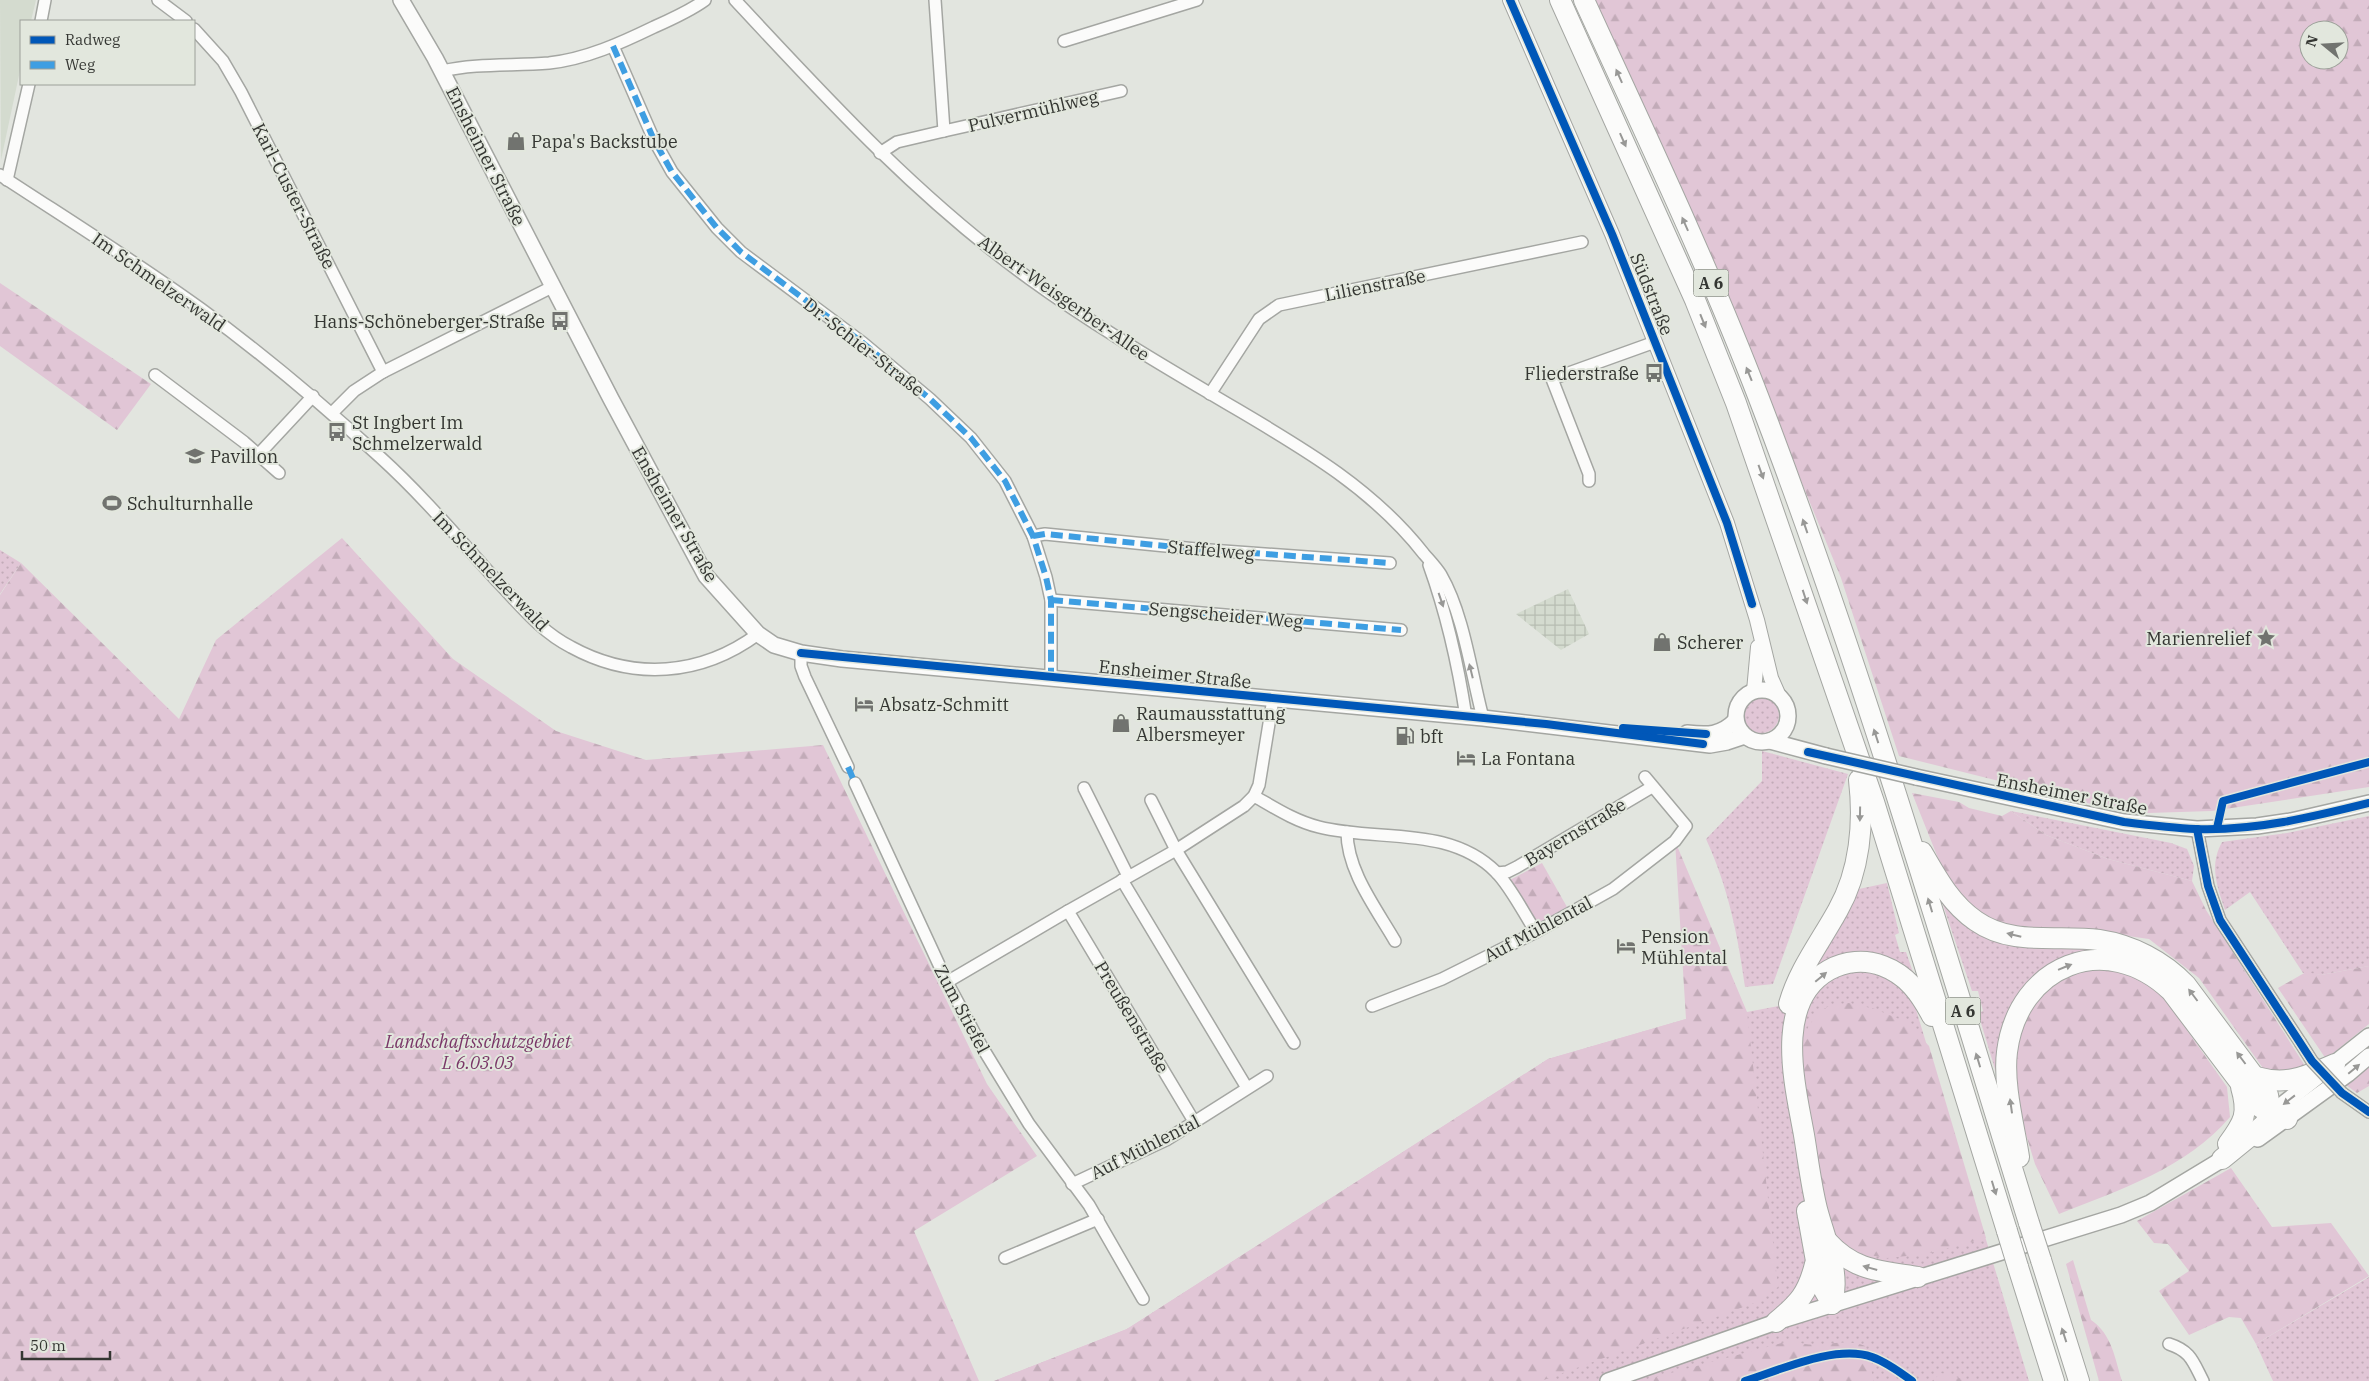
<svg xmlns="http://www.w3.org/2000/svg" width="2369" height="1381" viewBox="0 0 2369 1381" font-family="'IBM Plex Serif',serif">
<defs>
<pattern id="industrial-grid" width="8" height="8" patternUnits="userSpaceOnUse" patternTransform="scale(1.25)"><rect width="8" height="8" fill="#d4dbcf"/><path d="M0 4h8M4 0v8" fill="none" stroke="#b7bdb2"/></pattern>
<pattern id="green-dots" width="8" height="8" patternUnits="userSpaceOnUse" patternTransform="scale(1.25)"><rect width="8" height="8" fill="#e1c6d6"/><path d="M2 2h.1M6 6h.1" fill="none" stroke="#c2abb8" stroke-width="1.8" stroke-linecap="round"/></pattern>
<pattern id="forest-firs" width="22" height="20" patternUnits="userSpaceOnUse" patternTransform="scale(1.25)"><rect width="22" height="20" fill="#e1c6d6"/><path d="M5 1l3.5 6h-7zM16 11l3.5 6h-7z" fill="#c2abb8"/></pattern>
</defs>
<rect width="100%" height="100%" fill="#e2e5df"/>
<!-- built -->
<path fill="#d4dbcf" d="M 0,0 L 36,0 L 31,21 L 21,21 L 21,66 L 1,160 Z"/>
<!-- industrial -->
<path fill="url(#industrial-grid)" d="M 1568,589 L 1589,634 L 1561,650 L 1516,614 Z"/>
<!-- green -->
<g fill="url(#green-dots)">
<path d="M 0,550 L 21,563 L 0,594 Z"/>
<circle cx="1761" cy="715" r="18"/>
<path d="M 1762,751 L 1848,774 L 1773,984 L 1745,987 C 1738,935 1728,887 1706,839 L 1762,781 Z"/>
<path d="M 2011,811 L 2171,843 L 2187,849 L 2194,866 L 2192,881 L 2108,859 L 2046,835 Z"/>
<path d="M 2369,816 L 2369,966 L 2321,975 L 2303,973 L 2250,892 L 2225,910 C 2217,886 2209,866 2222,842 L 2287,833 Z"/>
<path d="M 1887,883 L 1899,933 L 1895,935 L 1900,952 L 1906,952 L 1916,981 L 1893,961 L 1805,979 L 1859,889 Z"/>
<path d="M 1939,893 L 2113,949 L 2004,1099 L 1978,1013 L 1983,1011 L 1978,991 L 1972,991 Z"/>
<path d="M 1872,969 L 1897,982 L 1914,1003 L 2029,1381 L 994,1381 L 1127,1329 L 1548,1059 L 1686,1019 L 1747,1012 L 1810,1000 C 1826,973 1843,972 1872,969 Z"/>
<path d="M 2369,1277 L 2369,1381 L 2273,1381 L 2256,1344 Z"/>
</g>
<!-- forest -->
<g fill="url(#forest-firs)" fill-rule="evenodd">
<path d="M 1591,0 L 2369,0 L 2369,787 L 2212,811 L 2148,813 L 2099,806 L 1899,756 L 1841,578 L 1713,267 ZM 2309,30 L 2339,30 L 2339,60 L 2309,60 Z"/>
<path d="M 0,283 L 151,384 L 117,430 L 0,346 Z"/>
<path d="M 342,538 L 453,659 L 556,731 L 646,760 L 823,745 L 987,1084 L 1037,1156 L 914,1231 L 979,1381 L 0,1381 L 0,595 L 21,563 L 179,719 L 216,640 Z"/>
<path d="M 1912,793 L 1959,802 L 1969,808 L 2002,816 L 2011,811 L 2046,835 L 2108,859 L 2192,881 L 2206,910 L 2307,1069 L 2265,1071 L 2199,978 L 2149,939 L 2086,930 L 2043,931 L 1994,923 L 1952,893 Z"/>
<path d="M 1675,841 L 1747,1012 L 1778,1287 L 1757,1302 L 1541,1381 L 994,1381 L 1127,1329 L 1548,1059 L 1686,1019 Z"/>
<path d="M 1542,863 L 1567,907 L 1537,925 L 1508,881 Z"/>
<path d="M 2369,966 L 2369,1024 L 2326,1059 L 2278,988 L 2306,972 L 2321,975 Z"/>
<path d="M 2122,968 L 2158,989 L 2227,1087 L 2230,1117 C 2187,1168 2119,1190 2059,1214 L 2035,1164 L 2024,1128 L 2016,1083 L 2015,1038 L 2046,984 L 2079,969 Z"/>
<path d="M 1849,1003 L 1875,1009 L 1906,1022 L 1929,1046 L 1986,1238 L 1926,1254 L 1887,1258 L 1863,1254 L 1839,1239 L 1822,1213 L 1796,1050 L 1810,1024 L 1820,1011 L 1831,1005 Z"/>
<path d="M 2369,1065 L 2369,1086 L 2357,1093 L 2346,1085 Z"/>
<path d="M 2231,1168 L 2272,1227 L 2331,1223 L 2369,1276 L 2256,1344 L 2241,1318 L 2229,1317 L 2189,1335 L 2159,1291 L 2189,1271 L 2168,1244 L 2154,1243 L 2137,1221 Z"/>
<path d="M 2073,1260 L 2091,1320 C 2112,1334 2115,1359 2122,1381 L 2099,1381 L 2066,1264 Z"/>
<path d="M 1793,1340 C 1815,1352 1842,1336 1865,1346 L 1874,1381 L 1641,1381 Z"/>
<path d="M 1941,1373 L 1970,1381 L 1932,1381 Z"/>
</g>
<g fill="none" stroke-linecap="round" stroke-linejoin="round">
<!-- minor casing -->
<g stroke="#a4a6a2" stroke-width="14">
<g id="minor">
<path d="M 158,0 L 186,21"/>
<path d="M 735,0 C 828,100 919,199 1030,279 C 1088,321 1150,358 1211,394 C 1288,440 1368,482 1424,554 C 1430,561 1436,567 1441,575 C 1464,615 1471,673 1483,718"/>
<path d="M 935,0 L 944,131 L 1121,91"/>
<path d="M 41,21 L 45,0"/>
<path d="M 194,29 L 223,61 L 241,92 L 383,372"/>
<path d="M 1064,41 L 1197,0"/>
<path d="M 613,46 L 654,140 L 672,172 L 717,228 L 741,252 L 863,343 L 930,399 L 971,438 L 1005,481 L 1033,536 L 1046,577 L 1051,600 L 1051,677"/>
<path d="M 442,71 C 477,63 513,66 549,63 C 586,59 621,43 654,27 C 672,19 690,11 705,0"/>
<path d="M 880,153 L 897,142 L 944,131"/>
<path d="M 0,175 C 67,219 136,262 201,309 C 264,355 323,405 380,457 C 422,495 459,539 497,581 C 520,605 541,632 571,647 C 633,681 701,676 758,634"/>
<path d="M 7,180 L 29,84"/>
<path d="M 155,375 L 244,442 L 279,473"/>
<path d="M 1210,394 L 1259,319 L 1279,305 L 1582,242"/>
<path d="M 332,413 L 354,391 L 383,372 L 554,286"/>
<path d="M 259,454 L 313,396"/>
<path d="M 1589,481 L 1589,474 L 1552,379 L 1655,342"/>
<path d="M 1033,536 L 1045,534 L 1196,549 L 1390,563"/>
<path d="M 1429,565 C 1447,615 1458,664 1466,717"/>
<path d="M 1051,600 L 1401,630"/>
<path d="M 801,653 L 801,666 L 805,677 L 848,767"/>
<path d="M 855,783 L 947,982 L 982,1047 L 1029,1124 L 1089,1205 L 1143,1299"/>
<path d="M 1084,788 L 1128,876"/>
<path d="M 1254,796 C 1275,808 1295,821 1319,827 C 1378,842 1449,825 1496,872 C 1511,887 1524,914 1536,932"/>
<path d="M 1151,800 L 1176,850 L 1294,1043"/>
<path d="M 2197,829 L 2208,886 L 2220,920 L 2300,1042"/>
<path d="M 1347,832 C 1347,871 1376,908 1395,941"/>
<path d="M 1497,873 L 1507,872 L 1517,867 L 1652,787"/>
<path d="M 1122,880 L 1247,1088"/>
<path d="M 947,982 L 1068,911"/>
<path d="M 1372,1006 L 1442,979 L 1536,932 L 1613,889 L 1675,841 L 1686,826 L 1645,777"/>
<path d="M 2342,1093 L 2369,1112"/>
<path d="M 1195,1123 L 1068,911 L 1176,850 L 1244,806 L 1254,796 L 1259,785 L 1273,699"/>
<path d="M 1072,1184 L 1166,1140 L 1267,1076"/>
<path d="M 1005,1258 L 1098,1219"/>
<path d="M 2169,1344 C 2191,1351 2193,1362 2203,1381"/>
</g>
</g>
<!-- tertiary casing -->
<g stroke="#a4a6a2" stroke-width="16">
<g id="tertiary">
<path d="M 1510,0 L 1612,234 L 1727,523 L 1757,620 L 1771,678 L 1779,696"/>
<path d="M 1754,691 L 1758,647"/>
</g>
</g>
<!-- secondary casing -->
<g stroke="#a4a6a2" stroke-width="18">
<g id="secondary">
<path d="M 401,0 L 435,58 L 611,399 L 706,576 L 758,634 L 774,645 L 801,653 L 842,659 L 1483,718 L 1710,745 L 1727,742 L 1745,736"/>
<circle cx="1762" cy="716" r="26"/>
<path d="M 1687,733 C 1707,735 1721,736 1736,720"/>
<path d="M 1770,741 L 1826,756"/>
<path d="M 1916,777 L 2124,822 L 2197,829 L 2257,826 L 2291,821 L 2369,803"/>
<path d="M 2264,1119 L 2369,1036"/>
<path d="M 2258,1139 L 2348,1074 L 2369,1056"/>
<path d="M 1608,1381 L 1776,1322 L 2121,1215 L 2150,1203 L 2231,1154"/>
</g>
</g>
<!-- motorway casing -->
<g stroke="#a4a6a2" stroke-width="22">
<g id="motorway">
<path d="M 1560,0 L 1695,300 L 1736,403 L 1874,802 L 2007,1231"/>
<path d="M 1584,0 C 1644,131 1706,261 1758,396 C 1862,667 1943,946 2029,1223"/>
<path d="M 1922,852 C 1937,878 1951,904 1976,921 C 2013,947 2058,934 2099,940 C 2132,945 2163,961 2186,985 L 2268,1095 L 2271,1114 L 2265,1124 L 2222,1159"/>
<path d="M 1789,1004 C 1799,969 1821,941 1838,910 C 1860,871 1864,823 1859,780"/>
<path d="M 2256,1077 C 2288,1086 2306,1076 2335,1064"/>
<path d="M 2228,1144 C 2244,1122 2249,1114 2241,1087"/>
<path d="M 2019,1157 C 2014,1125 2003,1084 2007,1052 C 2018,965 2106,929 2171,991 L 2257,1105 L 2271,1114 L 2287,1119"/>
<path d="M 1807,1211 L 1820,1283 L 1832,1304"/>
<path d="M 1827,1241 C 1854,1271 1880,1271 1918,1277"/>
<path d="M 2041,1260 L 2079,1381"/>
<path d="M 2018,1267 L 2054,1381"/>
<path d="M 1832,1304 C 1841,1272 1825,1240 1817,1209 C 1811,1185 1808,1159 1804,1135 C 1795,1085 1773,1001 1829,970 C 1845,961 1865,959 1883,966 C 1907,975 1920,993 1932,1016"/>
<path d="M 1776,1322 C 1799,1303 1808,1293 1815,1264"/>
</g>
</g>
<!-- minor -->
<use href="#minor" stroke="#fbfbfa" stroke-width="11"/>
<!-- tertiary -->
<use href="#tertiary" stroke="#fbfbfa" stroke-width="14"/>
<!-- secondary -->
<use href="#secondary" stroke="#fbfbfa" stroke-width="15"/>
<!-- motorway -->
<use href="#motorway" stroke="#fbfbfa" stroke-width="20"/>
<!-- minor-bridge casing -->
<g stroke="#a4a6a2" stroke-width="14" stroke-linecap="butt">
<path id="minor-bridge" d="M 2300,1042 L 2312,1061 L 2342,1093"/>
</g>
<!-- secondary-bridge casing -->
<g stroke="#a4a6a2" stroke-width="18" stroke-linecap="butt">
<path id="secondary-bridge" d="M 1826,756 L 1916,777"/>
</g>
<!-- motorway-bridge casing -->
<g stroke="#a4a6a2" stroke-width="22" stroke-linecap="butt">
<g id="motorway-bridge">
<path d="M 2029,1223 L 2041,1260"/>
<path d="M 2007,1231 L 2018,1267"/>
</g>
</g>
<!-- minor-bridge -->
<use href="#minor-bridge" stroke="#fbfbfa" stroke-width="11"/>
<!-- secondary-bridge -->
<use href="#secondary-bridge" stroke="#fbfbfa" stroke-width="15"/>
<!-- motorway-bridge -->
<use href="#motorway-bridge" stroke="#fbfbfa" stroke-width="20"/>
<!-- quiet -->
<g stroke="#3e9ee2" stroke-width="6" stroke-dasharray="12 6" stroke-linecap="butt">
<path d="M 613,46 L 654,140 L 672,172 L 717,228 L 741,252 L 863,343 L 930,399 L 971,438 L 1005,481 L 1033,536 L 1046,577 L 1051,600 L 1051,677"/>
<path d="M 1033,536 L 1045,534 L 1196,549 L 1390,563"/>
<path d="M 1051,600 L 1401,630"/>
<path d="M 848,767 L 855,783"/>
</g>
<!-- cycleway casing -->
<g stroke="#e2e7dd" stroke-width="11">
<g id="cycleway">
<path d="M 1510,0 L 1612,234 L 1727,523 L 1752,604"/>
<path d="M 801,653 L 1546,724 L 1703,744"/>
<path d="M 1623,728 L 1706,734"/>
<path d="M 1808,752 L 2124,822 C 2148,825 2172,828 2196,829 C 2255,831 2313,817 2369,803"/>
<path d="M 2217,828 L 2223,801 L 2369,762"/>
<path d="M 2197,829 L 2208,886 L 2220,920 L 2312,1061 L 2342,1093 L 2369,1112"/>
<path d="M 1745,1381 C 1780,1370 1836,1344 1872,1357 C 1886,1362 1900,1372 1912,1381"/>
</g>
</g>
<!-- cycleway -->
<use href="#cycleway" stroke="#0057b8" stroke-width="8"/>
</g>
<!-- one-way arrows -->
<defs><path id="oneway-solid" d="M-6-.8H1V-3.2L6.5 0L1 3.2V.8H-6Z" transform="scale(1.25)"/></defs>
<g fill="#989896">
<use href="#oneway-solid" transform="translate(1619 76) rotate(-114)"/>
<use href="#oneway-solid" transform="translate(1623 140) rotate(66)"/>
<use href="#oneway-solid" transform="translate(1685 224) rotate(-114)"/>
<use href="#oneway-solid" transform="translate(1703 321) rotate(68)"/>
<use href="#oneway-solid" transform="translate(1749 374) rotate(-112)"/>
<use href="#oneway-solid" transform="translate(1761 472) rotate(70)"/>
<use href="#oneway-solid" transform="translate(1805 526) rotate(-109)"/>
<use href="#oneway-solid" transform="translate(1805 597) rotate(72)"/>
<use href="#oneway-solid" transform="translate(1441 600) rotate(71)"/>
<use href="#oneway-solid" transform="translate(1471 671) rotate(-104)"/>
<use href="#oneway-solid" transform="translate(1876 736) rotate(-108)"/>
<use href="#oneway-solid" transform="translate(1860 814) rotate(91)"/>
<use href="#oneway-solid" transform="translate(1930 905) rotate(-107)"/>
<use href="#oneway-solid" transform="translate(2014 935) rotate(-166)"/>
<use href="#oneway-solid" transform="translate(2065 967) rotate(-22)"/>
<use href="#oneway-solid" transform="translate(1821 977) rotate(-40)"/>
<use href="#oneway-solid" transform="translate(2193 995) rotate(-127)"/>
<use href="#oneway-solid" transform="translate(2241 1058) rotate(-127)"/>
<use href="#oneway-solid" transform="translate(1978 1060) rotate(-107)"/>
<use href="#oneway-solid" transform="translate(2354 1069) rotate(-40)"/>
<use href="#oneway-solid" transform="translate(2289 1100) rotate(142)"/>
<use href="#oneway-solid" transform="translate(2011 1106) rotate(-98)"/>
<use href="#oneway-solid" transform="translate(1994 1188) rotate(73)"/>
<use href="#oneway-solid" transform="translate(1870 1268) rotate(-164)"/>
<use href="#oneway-solid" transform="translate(2064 1335) rotate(-108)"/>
</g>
<!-- icons -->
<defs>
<g id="shop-bare" transform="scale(1.5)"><path d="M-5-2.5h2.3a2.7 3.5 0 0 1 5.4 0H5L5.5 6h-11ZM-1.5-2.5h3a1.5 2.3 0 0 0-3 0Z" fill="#71736f" stroke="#e2e7dd" stroke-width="2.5" paint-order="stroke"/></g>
<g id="bus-bare" transform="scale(1.5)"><path d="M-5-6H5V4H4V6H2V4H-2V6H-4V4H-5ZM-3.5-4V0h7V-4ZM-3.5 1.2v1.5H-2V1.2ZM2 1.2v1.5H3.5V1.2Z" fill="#71736f" stroke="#e2e7dd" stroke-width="2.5" paint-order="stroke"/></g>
<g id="school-bare" transform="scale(1.5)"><path d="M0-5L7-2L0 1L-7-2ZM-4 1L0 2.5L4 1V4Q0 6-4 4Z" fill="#71736f" stroke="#e2e7dd" stroke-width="2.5" paint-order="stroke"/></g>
<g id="stadium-bare" transform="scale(1.5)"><path d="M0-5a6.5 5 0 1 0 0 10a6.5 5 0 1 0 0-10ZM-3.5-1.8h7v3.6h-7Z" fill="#71736f" stroke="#e2e7dd" stroke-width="2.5" paint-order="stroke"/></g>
<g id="sight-bare" transform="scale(1.5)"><path d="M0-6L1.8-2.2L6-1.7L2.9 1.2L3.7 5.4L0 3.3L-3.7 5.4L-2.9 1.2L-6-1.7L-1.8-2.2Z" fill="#71736f" stroke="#e2e7dd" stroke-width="2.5" paint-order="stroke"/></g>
<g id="hotel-bare" transform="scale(1.5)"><path d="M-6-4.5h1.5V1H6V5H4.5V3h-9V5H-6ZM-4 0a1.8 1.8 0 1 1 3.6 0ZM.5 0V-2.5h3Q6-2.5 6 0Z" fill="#71736f" stroke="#e2e7dd" stroke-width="2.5" paint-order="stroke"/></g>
<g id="fuel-bare" transform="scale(1.5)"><path d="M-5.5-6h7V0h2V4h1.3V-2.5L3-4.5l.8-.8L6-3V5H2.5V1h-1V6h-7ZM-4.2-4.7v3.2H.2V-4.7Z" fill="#71736f" stroke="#e2e7dd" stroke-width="2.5" paint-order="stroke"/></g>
</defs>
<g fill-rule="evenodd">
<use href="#shop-bare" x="516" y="141"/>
<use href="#bus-bare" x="560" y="321"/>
<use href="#bus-bare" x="1654" y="373"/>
<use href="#bus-bare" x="337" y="432"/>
<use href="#school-bare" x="195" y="456"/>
<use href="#stadium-bare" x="112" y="503"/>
<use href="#sight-bare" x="2266" y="638"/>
<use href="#shop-bare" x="1662" y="642"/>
<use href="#hotel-bare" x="864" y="704"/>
<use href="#shop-bare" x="1121" y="723"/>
<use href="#fuel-bare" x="1405" y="736"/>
<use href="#hotel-bare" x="1466" y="758"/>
<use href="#hotel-bare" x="1626" y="946"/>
</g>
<g text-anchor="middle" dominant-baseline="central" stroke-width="4" stroke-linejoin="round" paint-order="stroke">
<!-- shield labels -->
<g fill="#e2e7dd" stroke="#686b65" stroke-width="1">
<rect x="1693.5" y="269.5" width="35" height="27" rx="4"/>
<rect x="1945.5" y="997.5" width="35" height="27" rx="4"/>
</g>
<g font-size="16" font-weight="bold" fill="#343632">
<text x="1711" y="283">A 6</text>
<text x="1963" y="1011">A 6</text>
</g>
<!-- street labels -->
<g font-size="18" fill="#343632" stroke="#e2e7dd">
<text transform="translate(1033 111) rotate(-13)">Pulvermühlweg</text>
<text transform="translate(486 156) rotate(63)">Ensheimer Straße</text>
<text transform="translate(294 196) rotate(63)">Karl-Custer-Straße</text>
<text transform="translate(159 282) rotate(35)">Im Schmelzerwald</text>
<text transform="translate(1375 285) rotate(-11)">Lilienstraße</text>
<text transform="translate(1652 294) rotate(68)">Südstraße</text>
<text transform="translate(1064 298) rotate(35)">Albert-Weisgerber-Allee</text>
<text transform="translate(864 347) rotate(38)">Dr.-Schier-Straße</text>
<text transform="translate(675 514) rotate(60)">Ensheimer Straße</text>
<text transform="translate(1211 550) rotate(5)">Staffelweg</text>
<text transform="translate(491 571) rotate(46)">Im Schmelzerwald</text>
<text transform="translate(1226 615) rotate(5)">Sengscheider Weg</text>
<text transform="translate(1175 674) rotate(6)">Ensheimer Straße</text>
<text transform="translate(2072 794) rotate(11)">Ensheimer Straße</text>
<text transform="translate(1575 832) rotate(-31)">Bayernstraße</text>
<text transform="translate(1538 929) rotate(-28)">Auf Mühlental</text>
<text transform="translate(962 1009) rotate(62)">Zum Stiefel</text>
<text transform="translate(1132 1017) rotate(59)">Preußenstraße</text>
<text transform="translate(1145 1147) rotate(-27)">Auf Mühlental</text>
</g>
<!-- poi labels -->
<g font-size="18" fill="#343632" stroke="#e2e7dd" text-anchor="start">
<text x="531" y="141">Papa's Backstube</text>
<text x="545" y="321" text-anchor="end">Hans-Schöneberger-Straße</text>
<text x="1639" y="373" text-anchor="end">Fliederstraße</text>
<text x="352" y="422">St Ingbert Im<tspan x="352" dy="21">Schmelzerwald</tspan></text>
<text x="210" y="456">Pavillon</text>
<text x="127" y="503">Schulturnhalle</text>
<text x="2251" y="638" text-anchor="end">Marienrelief</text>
<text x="1677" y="642">Scherer</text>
<text x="879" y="704">Absatz-Schmitt</text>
<text x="1136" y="713">Raumausstattung<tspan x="1136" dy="21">Albersmeyer</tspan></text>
<text x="1420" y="736">bft</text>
<text x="1481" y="758">La Fontana</text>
<text x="1641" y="936">Pension<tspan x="1641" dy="21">Mühlental</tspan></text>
</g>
<!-- park labels -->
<g font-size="18" font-style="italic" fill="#7a3768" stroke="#e2e7dd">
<text x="478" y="1041">Landschaftsschutzgebiet<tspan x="478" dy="21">L 6.03.03</tspan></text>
</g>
</g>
<!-- legend -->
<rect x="20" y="20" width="175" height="65" fill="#e2e7dd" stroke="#9ca099"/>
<rect x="30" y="36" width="25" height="8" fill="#0057b8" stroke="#9ca099"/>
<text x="65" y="45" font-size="15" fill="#343632">Radweg</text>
<rect x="30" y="61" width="25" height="8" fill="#3e9ee2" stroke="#9ca099"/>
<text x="65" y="70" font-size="15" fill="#343632">Weg</text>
<!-- north arrow -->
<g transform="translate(2324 45) rotate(288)"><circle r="24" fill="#e2e7dd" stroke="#9ca099"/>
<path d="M0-4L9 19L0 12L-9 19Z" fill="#71736f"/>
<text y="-8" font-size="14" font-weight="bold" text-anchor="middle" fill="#343632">N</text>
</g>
<!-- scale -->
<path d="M22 1351v8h88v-8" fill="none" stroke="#343632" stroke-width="2.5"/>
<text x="30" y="1351" font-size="15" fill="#343632" stroke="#e2e7dd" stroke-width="4" paint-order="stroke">50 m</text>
</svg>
